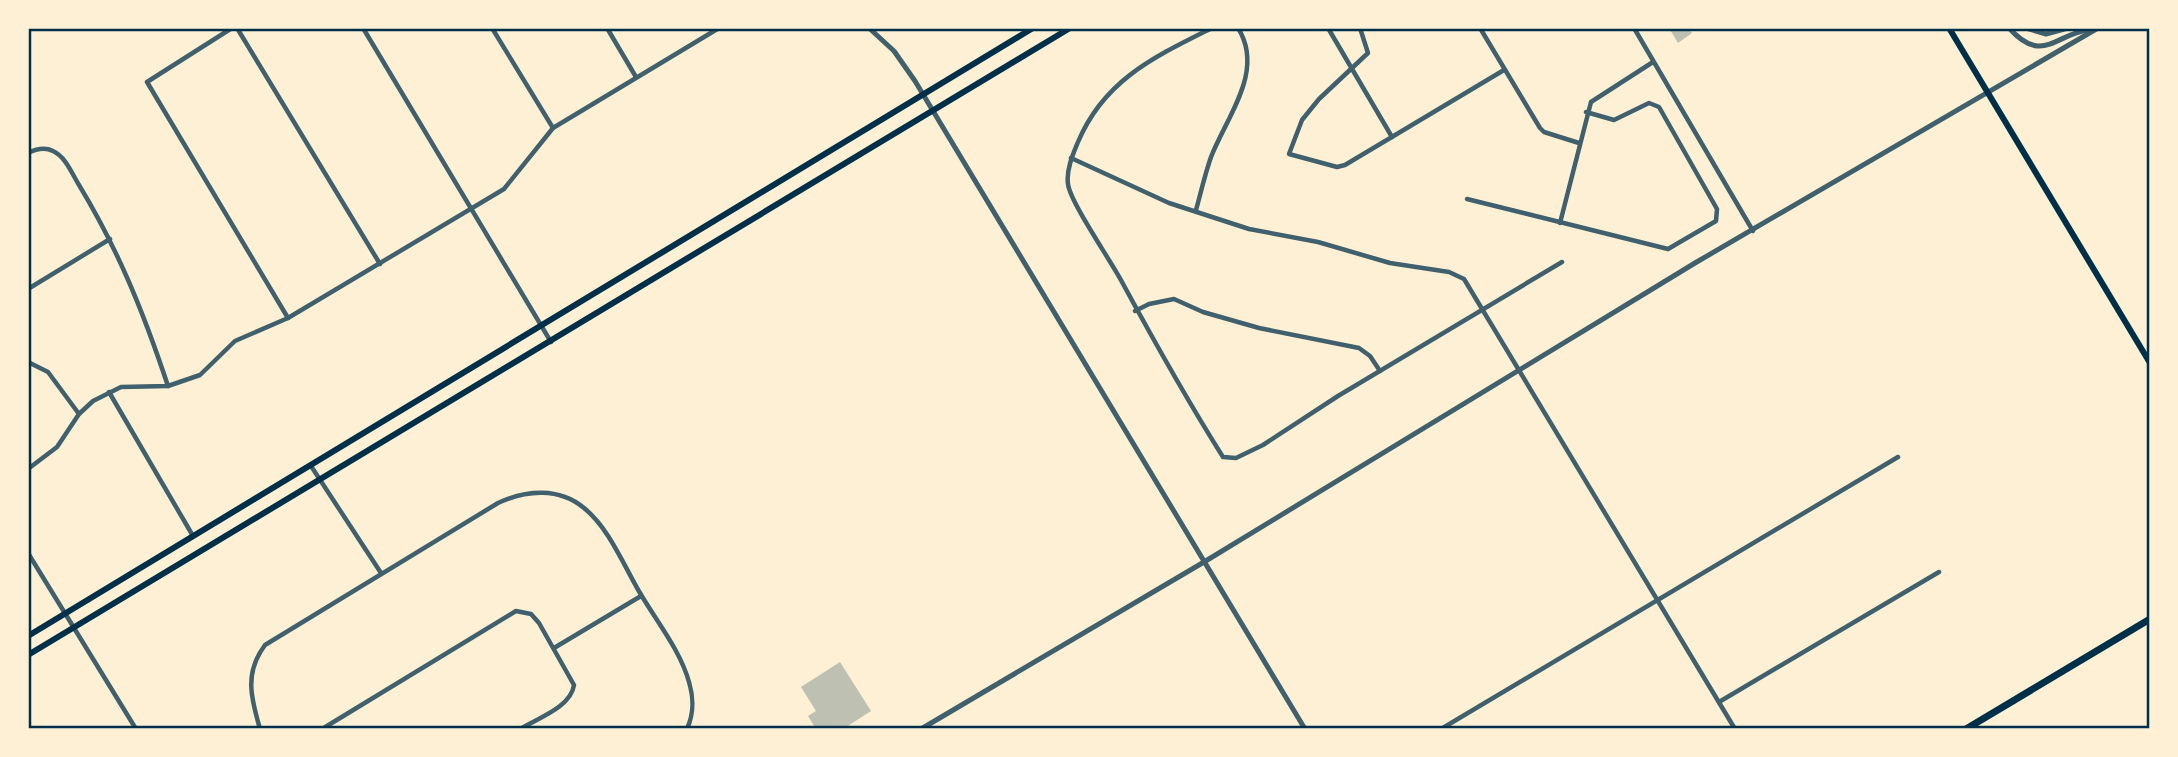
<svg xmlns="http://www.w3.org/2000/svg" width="2178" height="757" viewBox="0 0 2178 757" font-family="Jost,sans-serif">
<rect width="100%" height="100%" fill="#fdf0d5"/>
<!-- building -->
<g fill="#bec0b2">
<path d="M 1669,28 L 1688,28 L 1692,33 L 1678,43 Z"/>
<path d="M 840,662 L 871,711 L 843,729 L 816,729 L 808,716 L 816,711 L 801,687 Z"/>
</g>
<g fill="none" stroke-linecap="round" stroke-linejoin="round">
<!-- minor -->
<g stroke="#3f606c" stroke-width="4.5">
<path d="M 232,28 L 147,82 L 288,318"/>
<path d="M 237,28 L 380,264"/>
<path d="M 363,28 L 551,342"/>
<path d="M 492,28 L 553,128"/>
<path d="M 607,28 L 636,77"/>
<path d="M 1212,28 C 1154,57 1104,80 1078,142 C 1073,154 1066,170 1068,184 C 1070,202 1111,261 1122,282 C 1154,341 1187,400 1223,457 L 1236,458 L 1263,445 L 1338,396 L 1562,262"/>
<path d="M 1328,28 L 1392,137"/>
<path d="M 1360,28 L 1368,53 L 1319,99 L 1302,120 L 1289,154 L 1337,167 L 1345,165 L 1504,70"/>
<path d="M 1480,28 L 1540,128 L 1544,132 L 1579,143"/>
<path d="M 1634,28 L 1753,231"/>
<path d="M 28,153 C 36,149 45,147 53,151 C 66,157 72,174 79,185 C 119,251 144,314 168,386"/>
<path d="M 1071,158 L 1169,203 L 1249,229 L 1318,242 L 1390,263 L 1449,272 L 1464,279 L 1735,729"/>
<path d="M 1467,199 L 1668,249 L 1716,221 L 1717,209 L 1659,107 L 1649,103 L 1614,120 L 1586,112"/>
<path d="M 1196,210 C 1201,192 1205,174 1211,157 C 1227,116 1265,71 1238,28"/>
<path d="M 1560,223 L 1591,102 L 1653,62"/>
<path d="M 28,289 L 110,239"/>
<path d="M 1135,311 L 1149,304 L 1174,299 L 1203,312 L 1259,328 L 1359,348 L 1370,356 L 1380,371"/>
<path d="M 28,362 L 48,372 L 79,414"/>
<path d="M 109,392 L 193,536"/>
<path d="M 311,466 L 381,573"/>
<path d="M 28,469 L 57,447 L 79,414 L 93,401 L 121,387 L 168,386 L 200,375 L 235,341 L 288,318 L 504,189 L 553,128 L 719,28"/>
<path d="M 28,553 L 136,729"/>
<path d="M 554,648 L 641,596"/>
<path d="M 1719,702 L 1939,572"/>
<path d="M 260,729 C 251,698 244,673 265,645 L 498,503 C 526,490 559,487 584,508 C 609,528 624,566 640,593 C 657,622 680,650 689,682 C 694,699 694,713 687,729"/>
<path d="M 322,729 L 516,611 L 531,614 L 539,623 L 574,685 C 571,707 538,718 520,729"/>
<path d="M 1441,729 L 1898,457"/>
</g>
<!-- tertiary -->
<g stroke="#3f606c" stroke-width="5">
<path d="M 869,28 L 894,51 L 915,81 L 1305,729"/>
<path d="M 2009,28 C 2042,65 2056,34 2088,30"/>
<path d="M 2026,28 L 2046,34 L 2068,28"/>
<path d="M 921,729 L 1204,562 L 1695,263 L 2098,28"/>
</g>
<!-- secondary -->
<g stroke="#003049" stroke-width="6">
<path d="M 1949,28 L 2150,363"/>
<path d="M 28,636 L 1033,28"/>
<path d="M 28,655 L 1070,28"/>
</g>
<!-- primary -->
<path stroke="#003049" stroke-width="7" d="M 1966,729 L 2150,619"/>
</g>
<!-- border -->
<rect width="2178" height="757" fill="none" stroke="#fdf0d5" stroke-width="60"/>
<rect x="30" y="30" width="2118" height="697" fill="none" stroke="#003049" stroke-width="2.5"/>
</svg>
